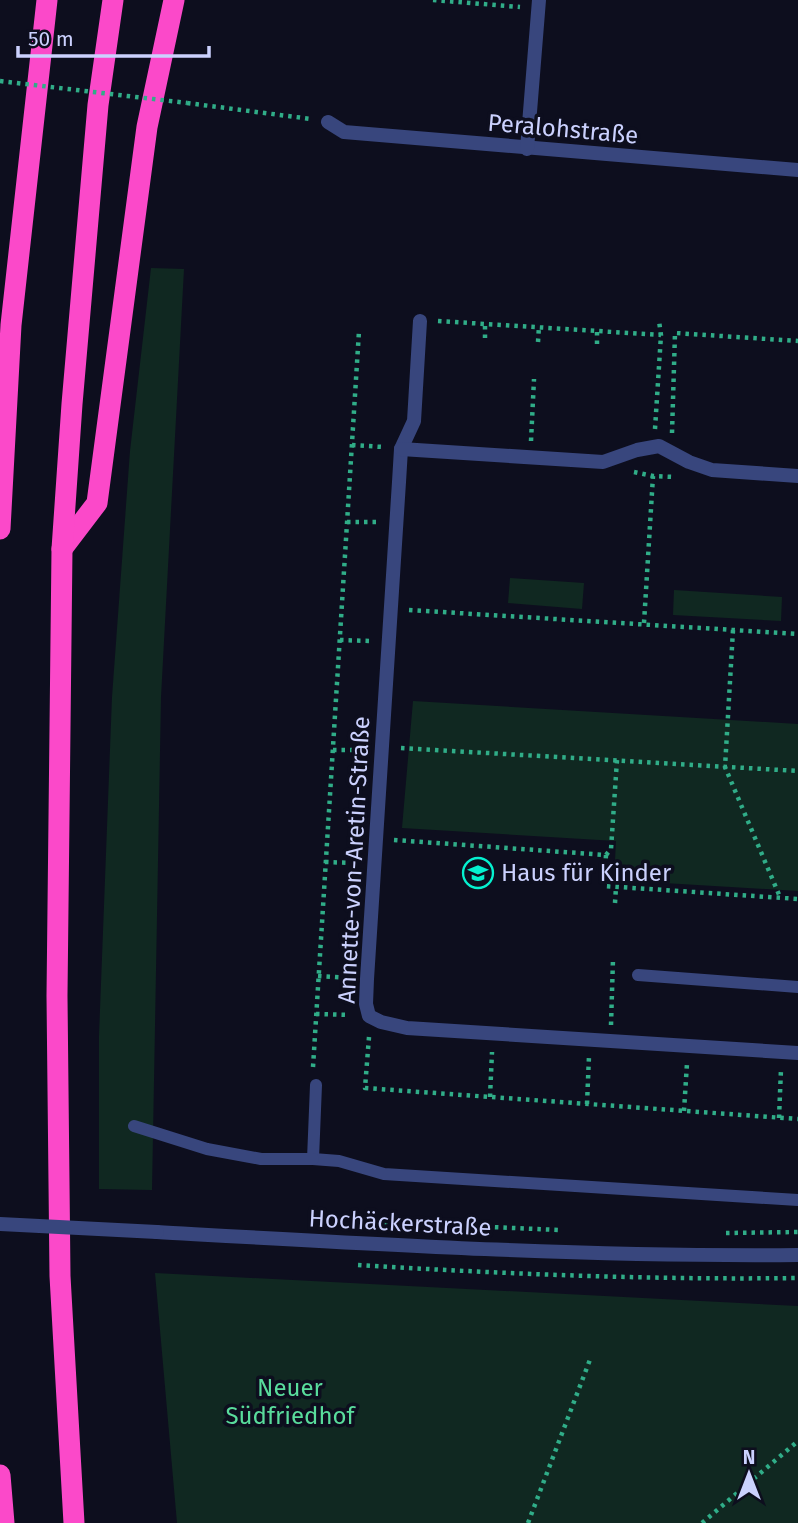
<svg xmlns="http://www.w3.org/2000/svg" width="798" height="1523" viewBox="0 0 798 1523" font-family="'Fira Sans',sans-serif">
<rect width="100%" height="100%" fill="#0d0e1e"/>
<!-- green -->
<g fill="#102821">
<path d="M 151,268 L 184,269 L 161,697 L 152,1190 L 99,1189 L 99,1036 L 112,697 L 130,451 Z"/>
<path d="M 510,578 L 584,583 L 582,609 L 508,603 Z"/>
<path d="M 674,590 L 782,597 L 781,621 L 673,615 Z"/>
<path d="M 413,701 L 798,724 L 798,891 L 614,880 L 616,841 L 402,828 Z"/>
<path d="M 155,1273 L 798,1306 L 798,1523 L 177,1523 Z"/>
</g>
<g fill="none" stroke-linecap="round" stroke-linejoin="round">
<!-- path -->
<g stroke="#30ad88" stroke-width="4.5" stroke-dasharray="3.5 5" stroke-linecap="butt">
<path d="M 433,0 L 520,7"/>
<path d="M 187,103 L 311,119"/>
<path d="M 438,321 L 661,335"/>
<path d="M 485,338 L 485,323"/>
<path d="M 538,342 L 539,326"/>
<path d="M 597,344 L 597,330"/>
<path d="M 655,429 L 661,335 L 659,321"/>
<path d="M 672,433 L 675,333 L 798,341"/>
<path d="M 531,441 L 534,379"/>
<path d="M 352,445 L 383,447"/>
<path d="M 634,472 L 653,476 L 674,477"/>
<path d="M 347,522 L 378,522"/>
<path d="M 409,610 L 798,634"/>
<path d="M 644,623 L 653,476"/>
<path d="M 733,630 L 725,767 L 780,897"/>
<path d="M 340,640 L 370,641"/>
<path d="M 401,748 L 798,771"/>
<path d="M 333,750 L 364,750"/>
<path d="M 394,840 L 606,855 L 604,886 L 798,899"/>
<path d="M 606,855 L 611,849 L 617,760"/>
<path d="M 325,862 L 356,863"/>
<path d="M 615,903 L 616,887"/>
<path d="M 318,976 L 349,978"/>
<path d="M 316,1014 L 350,1015"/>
<path d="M 611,1025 L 613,959"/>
<path d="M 369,1037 L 365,1088 L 798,1119"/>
<path d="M 313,1067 L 359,331"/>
<path d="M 490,1097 L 492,1052"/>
<path d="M 587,1104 L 589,1056"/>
<path d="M 684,1111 L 687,1063"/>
<path d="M 779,1118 L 781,1069"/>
<path d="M 376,1222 L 560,1230"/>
<path d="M 726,1233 L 798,1232"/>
<path d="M 358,1265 C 505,1274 651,1280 798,1278"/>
<path d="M 528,1523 L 591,1357"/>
<path d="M 702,1523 L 798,1441"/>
</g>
<!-- service -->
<g stroke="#38467d" stroke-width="12">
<path d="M 638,975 L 798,987"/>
<path d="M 316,1085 L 313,1159 L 339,1161 L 384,1174 L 798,1200"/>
<path d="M 134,1126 L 207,1149 L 261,1159 L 313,1159"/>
</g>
<!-- minor -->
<g stroke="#38467d" stroke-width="14">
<path d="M 328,122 L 344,132 L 798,170"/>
<path d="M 527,149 L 539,0"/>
<path d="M 420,321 L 414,421 L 401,449 L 399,482 L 367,979 L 366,1004 L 369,1016 L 381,1022 L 407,1028 L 798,1053"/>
<path d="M 401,449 L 603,462 L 637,450 L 659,446 L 689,462 L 712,470 L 798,476"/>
</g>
<!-- tertiary -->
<path stroke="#38467d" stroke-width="14" d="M 157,1232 C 370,1244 584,1257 798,1255"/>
<!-- motorway -->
<g stroke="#fb49c9" stroke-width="21">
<path d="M 0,529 L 11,325 L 47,0"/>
<path d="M 62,549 L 97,503 L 147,127 L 174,0"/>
<path d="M 0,1475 L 4,1523"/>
<path d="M 74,1523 L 60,1276 L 57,996 L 62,549 L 72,404 L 98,105 L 113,0"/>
</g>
<!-- path-bridge -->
<path stroke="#30ad88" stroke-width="4.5" stroke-dasharray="3.5 5" stroke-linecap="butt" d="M 0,81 L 187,103"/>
<!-- tertiary-bridge -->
<path stroke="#38467d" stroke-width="14" d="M 0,1224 L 157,1232"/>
</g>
<!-- icons -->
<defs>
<g id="school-ring" transform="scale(1.575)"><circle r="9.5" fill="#0d0e1e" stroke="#05f0cf" stroke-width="1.5"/><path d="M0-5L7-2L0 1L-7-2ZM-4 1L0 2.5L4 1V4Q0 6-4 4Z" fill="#05f0cf"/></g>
</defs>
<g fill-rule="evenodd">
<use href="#school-ring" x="478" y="873"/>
</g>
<g text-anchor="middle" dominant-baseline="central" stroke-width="7" stroke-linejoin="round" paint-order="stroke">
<!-- street labels -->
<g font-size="24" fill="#cbd1fe" stroke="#0d0e1e">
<text transform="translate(563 129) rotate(5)">Peralohstraße</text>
<text transform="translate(354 860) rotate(-87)">Annette-von-Aretin-Straße</text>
<text transform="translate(400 1223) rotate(3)">Hochäckerstraße</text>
</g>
<!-- poi labels -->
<g font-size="24" fill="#cbd1fe" stroke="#0d0e1e" text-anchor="start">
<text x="501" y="873">Haus für Kinder</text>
</g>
<!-- park labels -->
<g font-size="24" fill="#59dc9c" stroke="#0d0e1e">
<text x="290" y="1388">Neuer<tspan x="290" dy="28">Südfriedhof</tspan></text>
</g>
</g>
<!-- north arrow -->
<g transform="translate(749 1474)" stroke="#0d0e1e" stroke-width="5" paint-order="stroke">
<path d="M0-5L12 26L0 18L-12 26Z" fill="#cbd1fe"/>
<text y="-10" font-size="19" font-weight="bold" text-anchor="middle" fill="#cbd1fe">N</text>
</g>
<!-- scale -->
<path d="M18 46v10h191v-10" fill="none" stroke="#cbd1fe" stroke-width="3.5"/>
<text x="28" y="46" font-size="21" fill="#cbd1fe" stroke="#0d0e1e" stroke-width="5" paint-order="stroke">50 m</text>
</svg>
